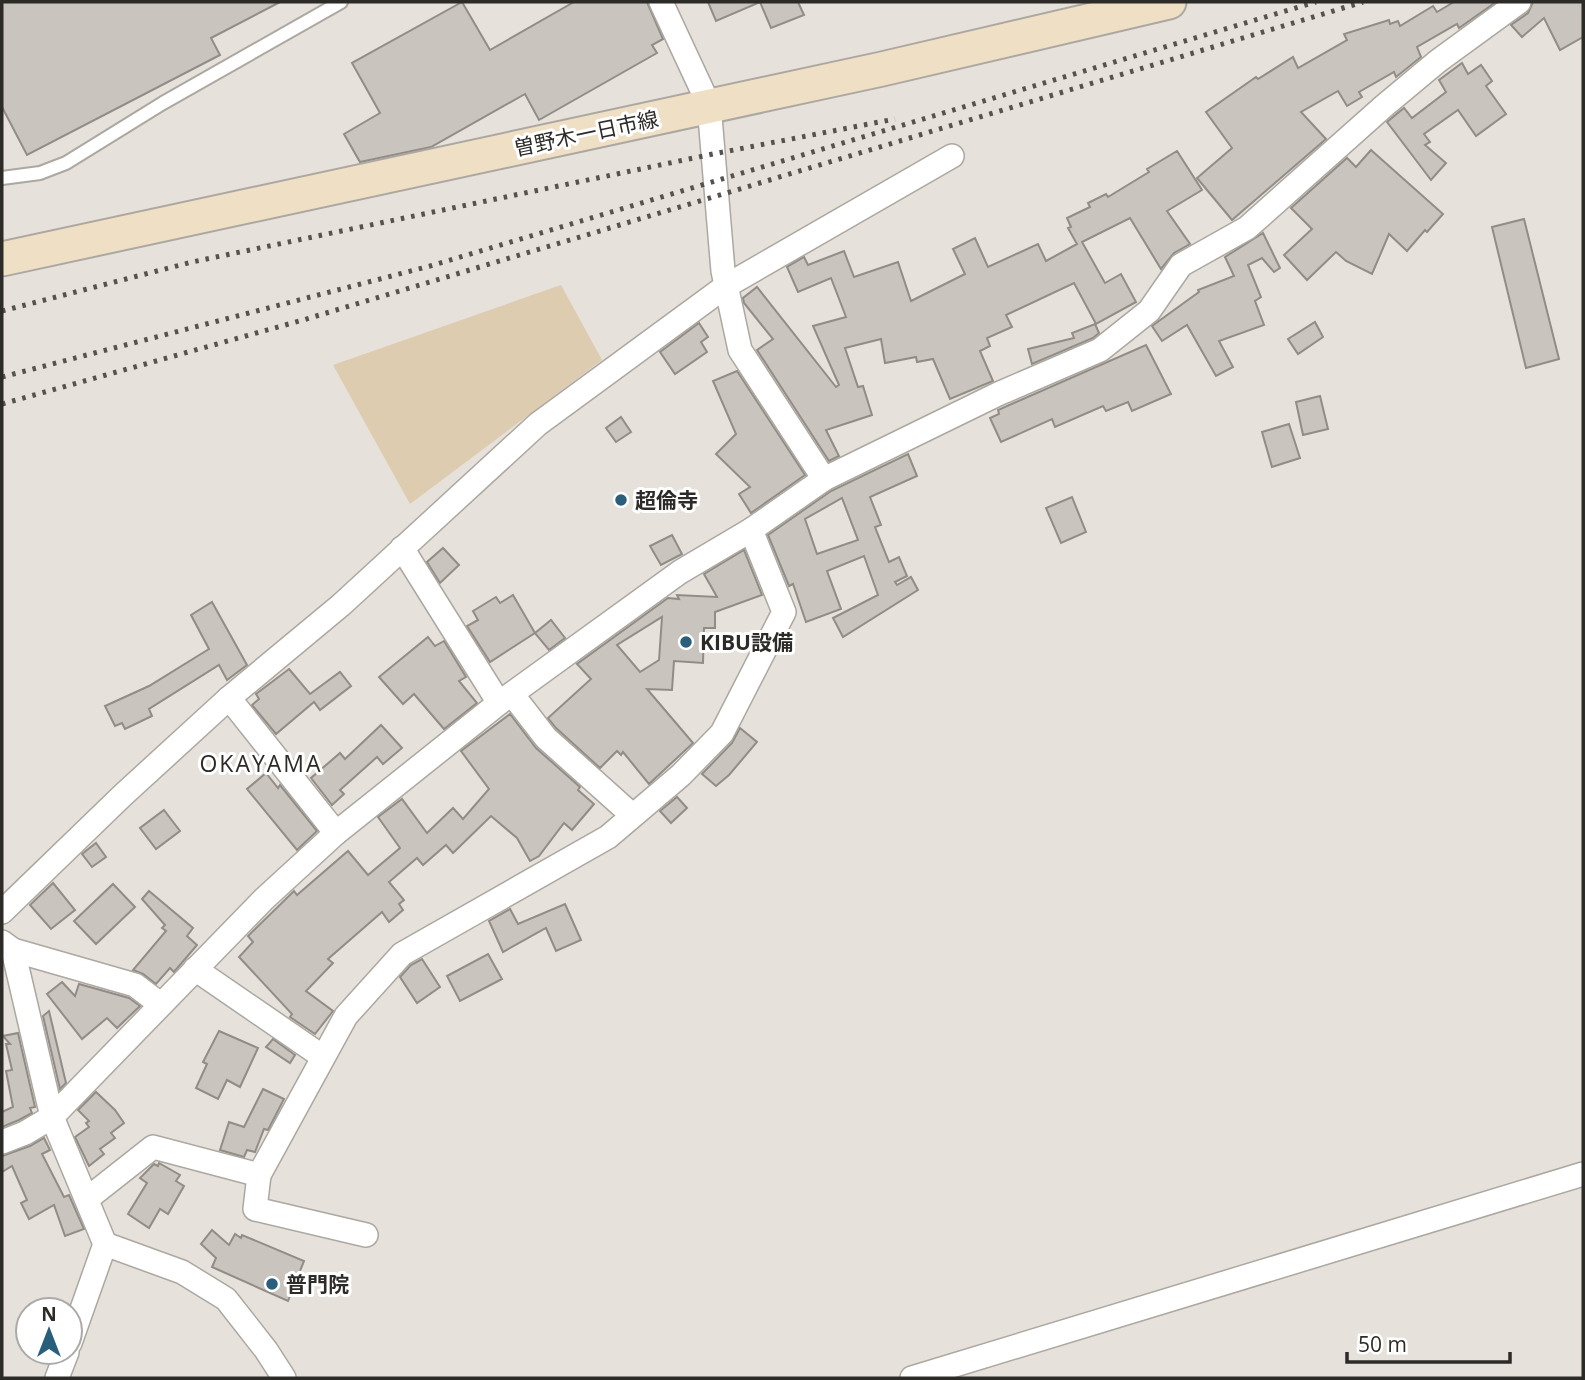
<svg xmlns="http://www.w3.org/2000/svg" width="1585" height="1380" viewBox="0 0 1585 1380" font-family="'Open Sans','Noto Sans JP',sans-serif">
<rect width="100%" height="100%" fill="#e6e1da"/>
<!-- green -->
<path fill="#ddccb0" d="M 561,285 L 602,360 L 410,504 L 333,365 Z"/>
<!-- building -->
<g fill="#c9c4bd" stroke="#918c86" stroke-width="2" fill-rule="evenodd">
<path d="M 2,2 L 280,2 L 211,38 L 220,55 L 27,155 L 2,107 Z"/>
<path d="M 462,2 L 490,50 L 574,2 L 647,2 L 663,39 L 652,45 L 657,53 L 539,120 L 525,94 L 431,147 L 360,162 L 344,134 L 380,113 L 352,63 Z"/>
<path d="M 708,2 L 798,2 L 804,15 L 771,28 L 760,2 L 716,21 Z"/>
<path d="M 1454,2 L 1496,2 L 1459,28 L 1457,24 L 1417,47 L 1421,57 L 1396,77 L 1394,72 L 1359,92 L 1362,97 L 1347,106 L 1338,91 L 1301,112 L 1326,139 L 1232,220 L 1197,178 L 1232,148 L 1206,112 L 1256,77 L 1258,79 L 1293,57 L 1298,68 L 1347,40 L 1344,34 L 1389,20 L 1390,24 L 1398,21 L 1400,26 L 1433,6 L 1437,12 Z"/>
<path d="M 1533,2 L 1583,2 L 1583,37 L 1560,50 L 1544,18 L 1522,37 L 1511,25 L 1528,13 Z"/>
<path d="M 1462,63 L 1468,74 L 1481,65 L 1492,81 L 1486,86 L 1506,114 L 1476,136 L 1458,110 L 1424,134 L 1430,142 L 1425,145 L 1446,163 L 1431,180 L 1387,122 L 1404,108 L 1412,118 L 1446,92 L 1439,80 Z"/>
<path d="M 1371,150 L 1443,214 L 1427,232 L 1425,230 L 1407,251 L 1389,234 L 1372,274 L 1346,261 L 1336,252 L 1307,280 L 1284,255 L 1312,229 L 1291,208 L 1347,158 L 1356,167 Z"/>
<path d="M 1177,151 L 1202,190 L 1167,211 L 1190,244 L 1174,253 L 1161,269 L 1130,218 L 1082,242 L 1105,283 L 1121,274 L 1136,302 L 1096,324 L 1074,283 L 1006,315 L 1012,327 L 987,338 L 990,346 L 980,351 L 993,381 L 950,399 L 933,359 L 917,362 L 916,357 L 885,363 L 881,339 L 845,348 L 858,387 L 863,386 L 872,415 L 826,430 L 839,456 L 829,461 L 757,350 L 773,339 L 744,303 L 743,298 L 757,287 L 836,387 L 839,385 L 813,326 L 846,317 L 831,278 L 798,292 L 787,267 L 804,257 L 808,265 L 844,251 L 854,277 L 898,262 L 911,301 L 965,274 L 953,249 L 975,238 L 988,267 L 1038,244 L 1046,261 L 1077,244 L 1068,228 L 1071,227 L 1067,218 L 1090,207 L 1088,203 L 1106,194 L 1108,197 L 1149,172 L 1147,169 Z"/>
<path d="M 1524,219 L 1559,359 L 1526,368 L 1492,227 Z"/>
<path d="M 1263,233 L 1280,268 L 1274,272 L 1262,258 L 1248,265 L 1261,297 L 1255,301 L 1264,325 L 1219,341 L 1233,367 L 1216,376 L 1187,325 L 1162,341 L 1152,326 L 1199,292 L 1198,290 L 1234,276 L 1225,257 Z"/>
<path d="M 1315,322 L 1323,337 L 1298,354 L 1288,339 Z"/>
<path d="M 699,323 L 708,337 L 701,342 L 707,352 L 675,374 L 660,352 Z"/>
<path d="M 1095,324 L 1099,333 L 1093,338 L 1032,364 L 1028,349 L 1074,338 L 1072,333 Z"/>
<path d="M 1146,345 L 1171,394 L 1132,411 L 1128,402 L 1106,411 L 1103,406 L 1055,427 L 1052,419 L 1001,442 L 990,418 L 999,414 L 998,410 Z"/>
<path d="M 737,371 L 805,475 L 751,513 L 739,494 L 750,487 L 716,454 L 736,434 L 713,381 Z"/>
<path d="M 1320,396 L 1328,429 L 1303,435 L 1296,402 Z"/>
<path d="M 621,417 L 631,432 L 616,442 L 606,428 Z"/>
<path d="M 1289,424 L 1300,458 L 1272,467 L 1262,432 Z"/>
<path d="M 908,454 L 917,476 L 870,497 L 881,525 L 875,527 L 889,562 L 899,557 L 907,576 L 895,582 L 897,585 L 911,577 L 918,590 L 843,637 L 833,618 L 878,595 L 864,556 L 827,571 L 841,609 L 806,622 L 793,584 L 789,586 L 768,535 L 831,491 ZM 842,498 L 858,540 L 817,554 L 805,519 Z"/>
<path d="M 1072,497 L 1086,532 L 1061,543 L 1046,508 Z"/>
<path d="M 672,535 L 682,554 L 661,565 L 650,546 Z"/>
<path d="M 443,548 L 459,565 L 440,583 L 427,562 Z"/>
<path d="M 744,550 L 762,595 L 715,612 L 715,628 L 704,628 L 703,663 L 674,661 L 672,690 L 647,689 L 693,743 L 649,784 L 623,752 L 621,755 L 617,751 L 600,768 L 556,728 L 548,718 L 591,679 L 577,664 L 668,598 L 679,599 L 677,595 L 717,597 L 704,574 ZM 662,617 L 659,660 L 640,672 L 617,645 Z"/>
<path d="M 513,595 L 535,633 L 551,620 L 565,638 L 549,650 L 535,633 L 490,662 L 467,626 L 478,620 L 473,611 L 496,597 L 500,603 Z"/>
<path d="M 212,602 L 247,665 L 227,680 L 219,665 L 149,709 L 152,716 L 125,729 L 122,723 L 115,726 L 105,706 L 149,686 L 209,649 L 191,615 Z"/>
<path d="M 428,637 L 435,646 L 444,641 L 466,677 L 459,681 L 477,703 L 444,729 L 414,694 L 403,704 L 379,677 Z"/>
<path d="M 289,669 L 310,694 L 340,672 L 351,686 L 320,710 L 314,702 L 276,734 L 252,705 L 259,699 L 256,694 Z"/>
<path d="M 510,714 L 536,748 L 580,787 L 578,790 L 594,804 L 572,830 L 564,823 L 539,856 L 530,861 L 517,838 L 491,816 L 453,853 L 446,845 L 423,865 L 417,858 L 389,882 L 404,900 L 399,904 L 403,910 L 389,922 L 382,912 L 328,959 L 333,963 L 306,991 L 333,1011 L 315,1034 L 290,1017 L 292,1014 L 239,957 L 253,942 L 248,936 L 294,891 L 297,895 L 348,851 L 368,875 L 400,848 L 378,817 L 402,799 L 427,833 L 453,808 L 463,819 L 489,789 L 461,751 Z"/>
<path d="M 381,725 L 402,748 L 383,764 L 377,757 L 340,790 L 344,794 L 332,805 L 311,778 L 340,753 L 345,759 Z"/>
<path d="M 740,728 L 757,742 L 729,775 L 716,786 L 702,774 L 732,743 Z"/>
<path d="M 266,773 L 278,788 L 280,785 L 317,831 L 297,850 L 247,789 Z"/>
<path d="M 677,797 L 687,808 L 671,823 L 660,811 Z"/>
<path d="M 164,810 L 180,831 L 156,849 L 140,828 Z"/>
<path d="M 96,843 L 106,857 L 92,867 L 82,854 Z"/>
<path d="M 53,883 L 75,910 L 51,929 L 30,905 Z"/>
<path d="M 113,884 L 135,907 L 96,944 L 74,921 Z"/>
<path d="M 149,891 L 193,928 L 187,936 L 197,945 L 174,972 L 170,968 L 156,984 L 143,974 L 133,970 L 166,931 L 162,928 L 165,925 L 142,899 Z"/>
<path d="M 565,904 L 581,940 L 556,951 L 546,928 L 503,952 L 489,921 L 510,909 L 518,924 Z"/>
<path d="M 488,954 L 502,979 L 460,1001 L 447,976 Z"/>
<path d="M 422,959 L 440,987 L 417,1003 L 400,977 L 411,965 Z"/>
<path d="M 62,982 L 75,996 L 79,984 L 129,998 L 140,1006 L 117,1028 L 107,1018 L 82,1039 L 47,994 Z"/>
<path d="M 49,1011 L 66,1083 L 60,1089 L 43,1016 Z"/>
<path d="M 219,1031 L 258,1048 L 240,1087 L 227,1080 L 218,1099 L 196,1088 L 207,1064 L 203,1062 Z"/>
<path d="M 18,1033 L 35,1107 L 30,1108 L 32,1113 L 19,1120 L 2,1127 L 2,1112 L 13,1107 L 6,1071 L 12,1070 L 6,1044 L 10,1044 L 3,1036 Z"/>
<path d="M 273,1039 L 295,1055 L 290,1063 L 266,1047 Z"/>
<path d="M 263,1089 L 284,1099 L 268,1130 L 264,1129 L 255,1152 L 247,1150 L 244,1157 L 220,1150 L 229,1122 L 244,1127 Z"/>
<path d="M 96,1092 L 115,1110 L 124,1123 L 111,1133 L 115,1138 L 100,1149 L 104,1154 L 89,1166 L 75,1137 L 89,1127 L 86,1123 L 89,1121 L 78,1110 Z"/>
<path d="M 44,1138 L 50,1150 L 42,1154 L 64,1197 L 69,1195 L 84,1229 L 65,1236 L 54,1205 L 29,1219 L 21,1203 L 27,1200 L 12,1166 L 2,1172 L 2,1156 L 30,1146 Z"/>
<path d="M 159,1163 L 180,1175 L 176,1181 L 184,1186 L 168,1214 L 160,1209 L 149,1228 L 128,1214 L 147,1183 L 140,1178 L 154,1164 L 158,1166 Z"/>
<path d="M 212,1230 L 229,1245 L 235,1234 L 241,1238 L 242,1235 L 304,1261 L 288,1301 L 212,1267 L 216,1258 L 201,1244 Z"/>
</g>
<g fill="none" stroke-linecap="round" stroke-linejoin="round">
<!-- service casing -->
<g stroke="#aca8a1" stroke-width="16">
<path id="service" d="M 2,178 L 40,173 L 66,163 L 163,103 L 341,2"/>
</g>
<!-- minor casing -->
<g stroke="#aca8a1" stroke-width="26">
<g id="minor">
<path d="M 661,2 L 709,105 L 723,271 L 740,350 L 824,479"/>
<path d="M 402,548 L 499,703"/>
<path d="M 512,694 L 546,738 L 632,815"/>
<path d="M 229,698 L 336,833"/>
<path d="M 2,912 L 123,795 L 229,698 L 341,605 L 538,424 L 726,286 L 952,156"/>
<path d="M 2,942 L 13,950 L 52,1117 L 105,1244 L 182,1272 L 226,1299 L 266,1350 L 284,1378"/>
<path d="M 13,950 L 135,985 L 160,1004"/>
<path d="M 195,969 L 323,1057"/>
<path d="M 2,1142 L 25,1133 L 52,1117 L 264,899 L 336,833 L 499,703 L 680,572 L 751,530 L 824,479 L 998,394 L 1100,350 L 1149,311 L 1181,265 L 1247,228 L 1384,106 L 1438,61 L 1519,2"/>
<path d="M 87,1199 L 153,1147 L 259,1175"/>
<path d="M 366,1235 L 255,1209 L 259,1175 L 346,1016 L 402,954 L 608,837 L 681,775 L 722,733 L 784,612 L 751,530"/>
<path d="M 70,1343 L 105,1244"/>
<path d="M 57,1378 L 67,1352"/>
<path d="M 912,1378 L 1583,1174"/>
</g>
</g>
<!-- secondary casing -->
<g stroke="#aca8a1" stroke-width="37">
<path id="secondary" d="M 2,259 L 882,69 L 1169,2"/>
</g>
<!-- service -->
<use href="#service" stroke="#fff" stroke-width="12"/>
<!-- minor -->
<use href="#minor" stroke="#fff" stroke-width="23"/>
<!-- secondary -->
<use href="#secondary" stroke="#efe0c5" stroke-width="33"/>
<!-- rail -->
<g stroke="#56534f" stroke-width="5" stroke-dasharray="3.5 7" stroke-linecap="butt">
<path d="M 2,311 L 192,262 L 713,154 L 895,119"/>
<path d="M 2,377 L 430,266 L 1316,2"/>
<path d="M 2,404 L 303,320 L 1363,2"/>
</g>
</g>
<!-- markers -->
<g fill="#295f7a" stroke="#fff" stroke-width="2.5">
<circle cx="621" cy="500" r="7"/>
<circle cx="686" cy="642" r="7"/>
<circle cx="272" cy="1284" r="7"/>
</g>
<g text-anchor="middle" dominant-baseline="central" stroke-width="6" stroke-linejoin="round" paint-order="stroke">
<!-- street labels -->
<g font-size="21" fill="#2d2b28" stroke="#fff">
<text transform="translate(586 133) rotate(-12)">曽野木一日市線</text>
</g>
<!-- poi labels -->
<g font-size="21" font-weight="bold" fill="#2d2b28" stroke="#fff" text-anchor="start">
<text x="635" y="500">超倫寺</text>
<text x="700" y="642">KIBU設備</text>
<text x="286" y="1284">普門院</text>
</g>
<!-- neighbourhood labels -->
<g font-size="23" letter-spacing="2" fill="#2d2b28" stroke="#fff">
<text x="261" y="763">OKAYAMA</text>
</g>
</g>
<!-- border -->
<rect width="1585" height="1380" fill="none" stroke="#2d2b28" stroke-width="7"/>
<!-- north arrow -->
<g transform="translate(49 1331)"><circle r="33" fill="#ffffff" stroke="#abaaa9" stroke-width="2"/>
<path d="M0-5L12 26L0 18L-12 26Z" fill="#295f7a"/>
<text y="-10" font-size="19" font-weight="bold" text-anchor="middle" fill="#2d2b28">N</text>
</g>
<!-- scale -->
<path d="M1347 1352v10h163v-10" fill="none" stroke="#2d2b28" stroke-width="3.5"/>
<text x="1358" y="1352" font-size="21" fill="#2d2b28" stroke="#ffffff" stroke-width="5" paint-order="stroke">50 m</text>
</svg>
